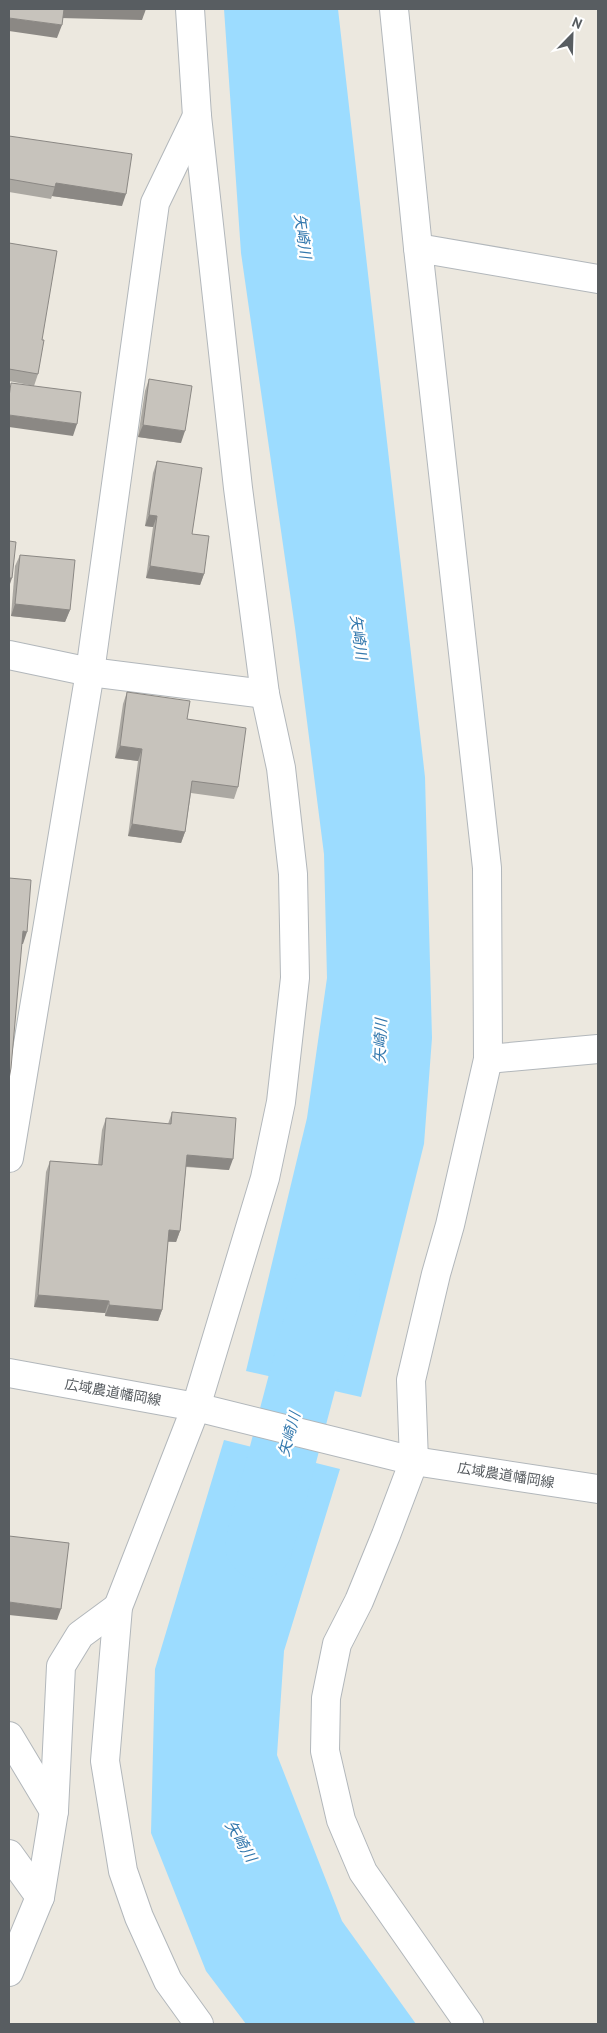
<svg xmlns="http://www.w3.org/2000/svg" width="607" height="2033" viewBox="0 0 607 2033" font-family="'PT Sans','Noto Sans JP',sans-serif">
<rect width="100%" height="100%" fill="#ece8df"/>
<!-- water -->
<g fill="#9cdcff">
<path d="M 224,9 L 338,9 L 425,777 L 432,1038 L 424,1144 L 361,1397 L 246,1371 L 307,1118 L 327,978 L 324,854 L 295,628 L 241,253 Z"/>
<path d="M 224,1440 L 340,1469 L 284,1651 L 277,1755 L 342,1921 L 416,2024 L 246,2024 L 206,1971 L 151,1833 L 155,1669 Z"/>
</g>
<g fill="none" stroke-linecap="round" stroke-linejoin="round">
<!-- river -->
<path stroke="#9cdcff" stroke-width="68" d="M 259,1545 L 326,1292"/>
<!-- minor casing -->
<g stroke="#b2b7bb" stroke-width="30">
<g id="minor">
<path d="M 190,9 L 197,116 L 238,488 L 265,694 L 281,768 L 293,874 L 295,978 L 281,1102 L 265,1178 L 196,1407 L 118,1607 L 105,1761 L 123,1871 L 139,1917 L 168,1981 L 199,2024"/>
<path d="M 394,9 L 418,248 L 487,868 L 488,1059 L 450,1225 L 436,1274 L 411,1380 L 414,1461 L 386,1535 L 359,1601 L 337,1644 L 326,1698 L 325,1751 L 341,1820 L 363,1872 L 469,2024"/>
<path d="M 418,248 L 598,279"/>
<path d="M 9,655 L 90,672 L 265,694"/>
<path d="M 488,1059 L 598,1049"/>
<path d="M 9,1158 L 90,672 L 155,203 L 197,116"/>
<path d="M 9,1736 L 54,1811"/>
<path d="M 9,1854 L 40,1897"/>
<path d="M 9,1972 L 40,1897 L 54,1811 L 61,1666 L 80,1635 L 118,1607"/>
</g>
</g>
<!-- tertiary casing -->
<g stroke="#b2b7bb" stroke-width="30">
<path id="tertiary" d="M 9,1373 L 196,1407 L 414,1461 L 598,1489"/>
</g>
<!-- minor -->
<use href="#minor" stroke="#fff" stroke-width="28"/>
<!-- tertiary -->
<use href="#tertiary" stroke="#fff" stroke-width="28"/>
</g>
<!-- wall -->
<g fill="#aba8a2">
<path d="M 9,136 L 122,206 L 52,196 L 51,199 L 9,192 Z"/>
<path d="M 9,243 L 42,340 L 38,374 L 34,386 L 9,381 Z"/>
<path d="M 149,379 L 181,443 L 138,437 L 145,391 Z"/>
<path d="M 157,461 L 192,534 L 204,574 L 200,585 L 146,578 L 153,527 L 145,526 L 153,473 Z"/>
<path d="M 20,555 L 70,610 L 65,622 L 11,616 L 15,566 Z"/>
<path d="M 127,692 L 187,719 L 238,787 L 234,799 L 191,793 L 185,832 L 181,843 L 128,836 L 138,761 L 115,758 L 123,704 Z"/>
<path d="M 172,1112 L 229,1170 L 186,1167 L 180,1231 L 176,1242 L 168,1242 L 162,1310 L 158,1321 L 105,1316 L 105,1313 L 34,1307 L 46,1172 L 50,1161 L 98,1165 L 102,1130 L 106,1118 L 168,1124 Z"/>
</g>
<!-- shaded-wall -->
<g fill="#8b8884">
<path d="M 63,9 L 146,9 L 142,20 L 60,18 Z"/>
<path d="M 9,18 L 62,25 L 57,38 L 9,31 Z"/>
<path d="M 56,183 L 126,194 L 122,206 L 52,196 Z"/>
<path d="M 9,415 L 77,424 L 73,436 L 9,427 Z"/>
<path d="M 143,425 L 185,431 L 181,443 L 138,437 Z"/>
<path d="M 149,515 L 157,516 L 153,527 L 145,526 Z"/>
<path d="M 150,566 L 204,574 L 200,585 L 146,578 Z"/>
<path d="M 9,578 L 12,578 L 9,587 Z"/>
<path d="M 15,604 L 70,610 L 65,622 L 11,616 Z"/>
<path d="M 120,746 L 142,749 L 138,761 L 115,758 Z"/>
<path d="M 132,824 L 185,832 L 181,843 L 128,836 Z"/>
<path d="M 23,931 L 27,932 L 23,944 L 19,944 Z"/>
<path d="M 187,1155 L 233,1159 L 229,1170 L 182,1166 Z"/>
<path d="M 169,1230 L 180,1231 L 176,1242 L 165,1241 Z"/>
<path d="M 38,1295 L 109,1301 L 105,1313 L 34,1307 Z"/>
<path d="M 109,1305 L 162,1310 L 158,1321 L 105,1316 Z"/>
<path d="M 9,1602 L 61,1609 L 57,1620 L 9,1615 Z"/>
</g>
<!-- building -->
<g fill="#c7c3bc" stroke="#8b8884">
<path d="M 9,9 L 64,9 L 62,25 L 9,18 L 9,23 Z"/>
<path d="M 9,136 L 132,154 L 126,194 L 56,183 L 55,187 L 9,179 Z"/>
<path d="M 9,243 L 57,251 L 42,340 L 44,340 L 38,374 L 9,369 Z"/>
<path d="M 149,379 L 192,386 L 185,431 L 143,425 Z"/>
<path d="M 11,383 L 81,392 L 77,424 L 9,415 L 9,397 Z"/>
<path d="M 157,461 L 202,468 L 192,534 L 209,536 L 204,574 L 150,566 L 157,516 L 149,515 Z"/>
<path d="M 9,541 L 16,542 L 12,578 L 9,578 Z"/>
<path d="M 20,555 L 75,560 L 70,610 L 15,604 Z"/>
<path d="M 127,692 L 190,701 L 187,719 L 246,728 L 238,787 L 192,781 L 185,832 L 132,824 L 142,749 L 120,746 Z"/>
<path d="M 9,878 L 31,880 L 27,932 L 23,931 L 11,1068 L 9,1079 Z"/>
<path d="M 172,1112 L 236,1118 L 233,1159 L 187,1155 L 180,1231 L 169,1230 L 162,1310 L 109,1305 L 109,1301 L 38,1295 L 50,1161 L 102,1165 L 106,1118 L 171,1124 Z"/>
<path d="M 9,1536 L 69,1543 L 61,1609 L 9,1602 Z"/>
</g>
<g text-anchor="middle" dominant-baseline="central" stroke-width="4.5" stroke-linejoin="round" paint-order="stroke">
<!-- street labels -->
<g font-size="14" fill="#585d61" stroke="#fff">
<text transform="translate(113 1392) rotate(10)">広域農道幡岡線</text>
<text transform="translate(506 1475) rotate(9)">広域農道幡岡線</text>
</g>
<!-- water labels -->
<g font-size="15" font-style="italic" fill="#3378ad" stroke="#fff">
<text transform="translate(303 236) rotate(82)">矢崎川</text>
<text transform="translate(359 637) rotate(82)">矢崎川</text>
<text transform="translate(380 1041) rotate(-88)">矢崎川</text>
<text transform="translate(289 1434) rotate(-75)">矢崎川</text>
<text transform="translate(241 1841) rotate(59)">矢崎川</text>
</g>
</g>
<!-- border -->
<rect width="607" height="2033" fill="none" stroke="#585d61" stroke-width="20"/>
<!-- north arrow -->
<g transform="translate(572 35) rotate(23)" stroke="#ffffff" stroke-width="4" paint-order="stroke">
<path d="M0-4L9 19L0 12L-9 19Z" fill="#585d61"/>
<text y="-8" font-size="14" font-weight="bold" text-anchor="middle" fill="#585d61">N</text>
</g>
</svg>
